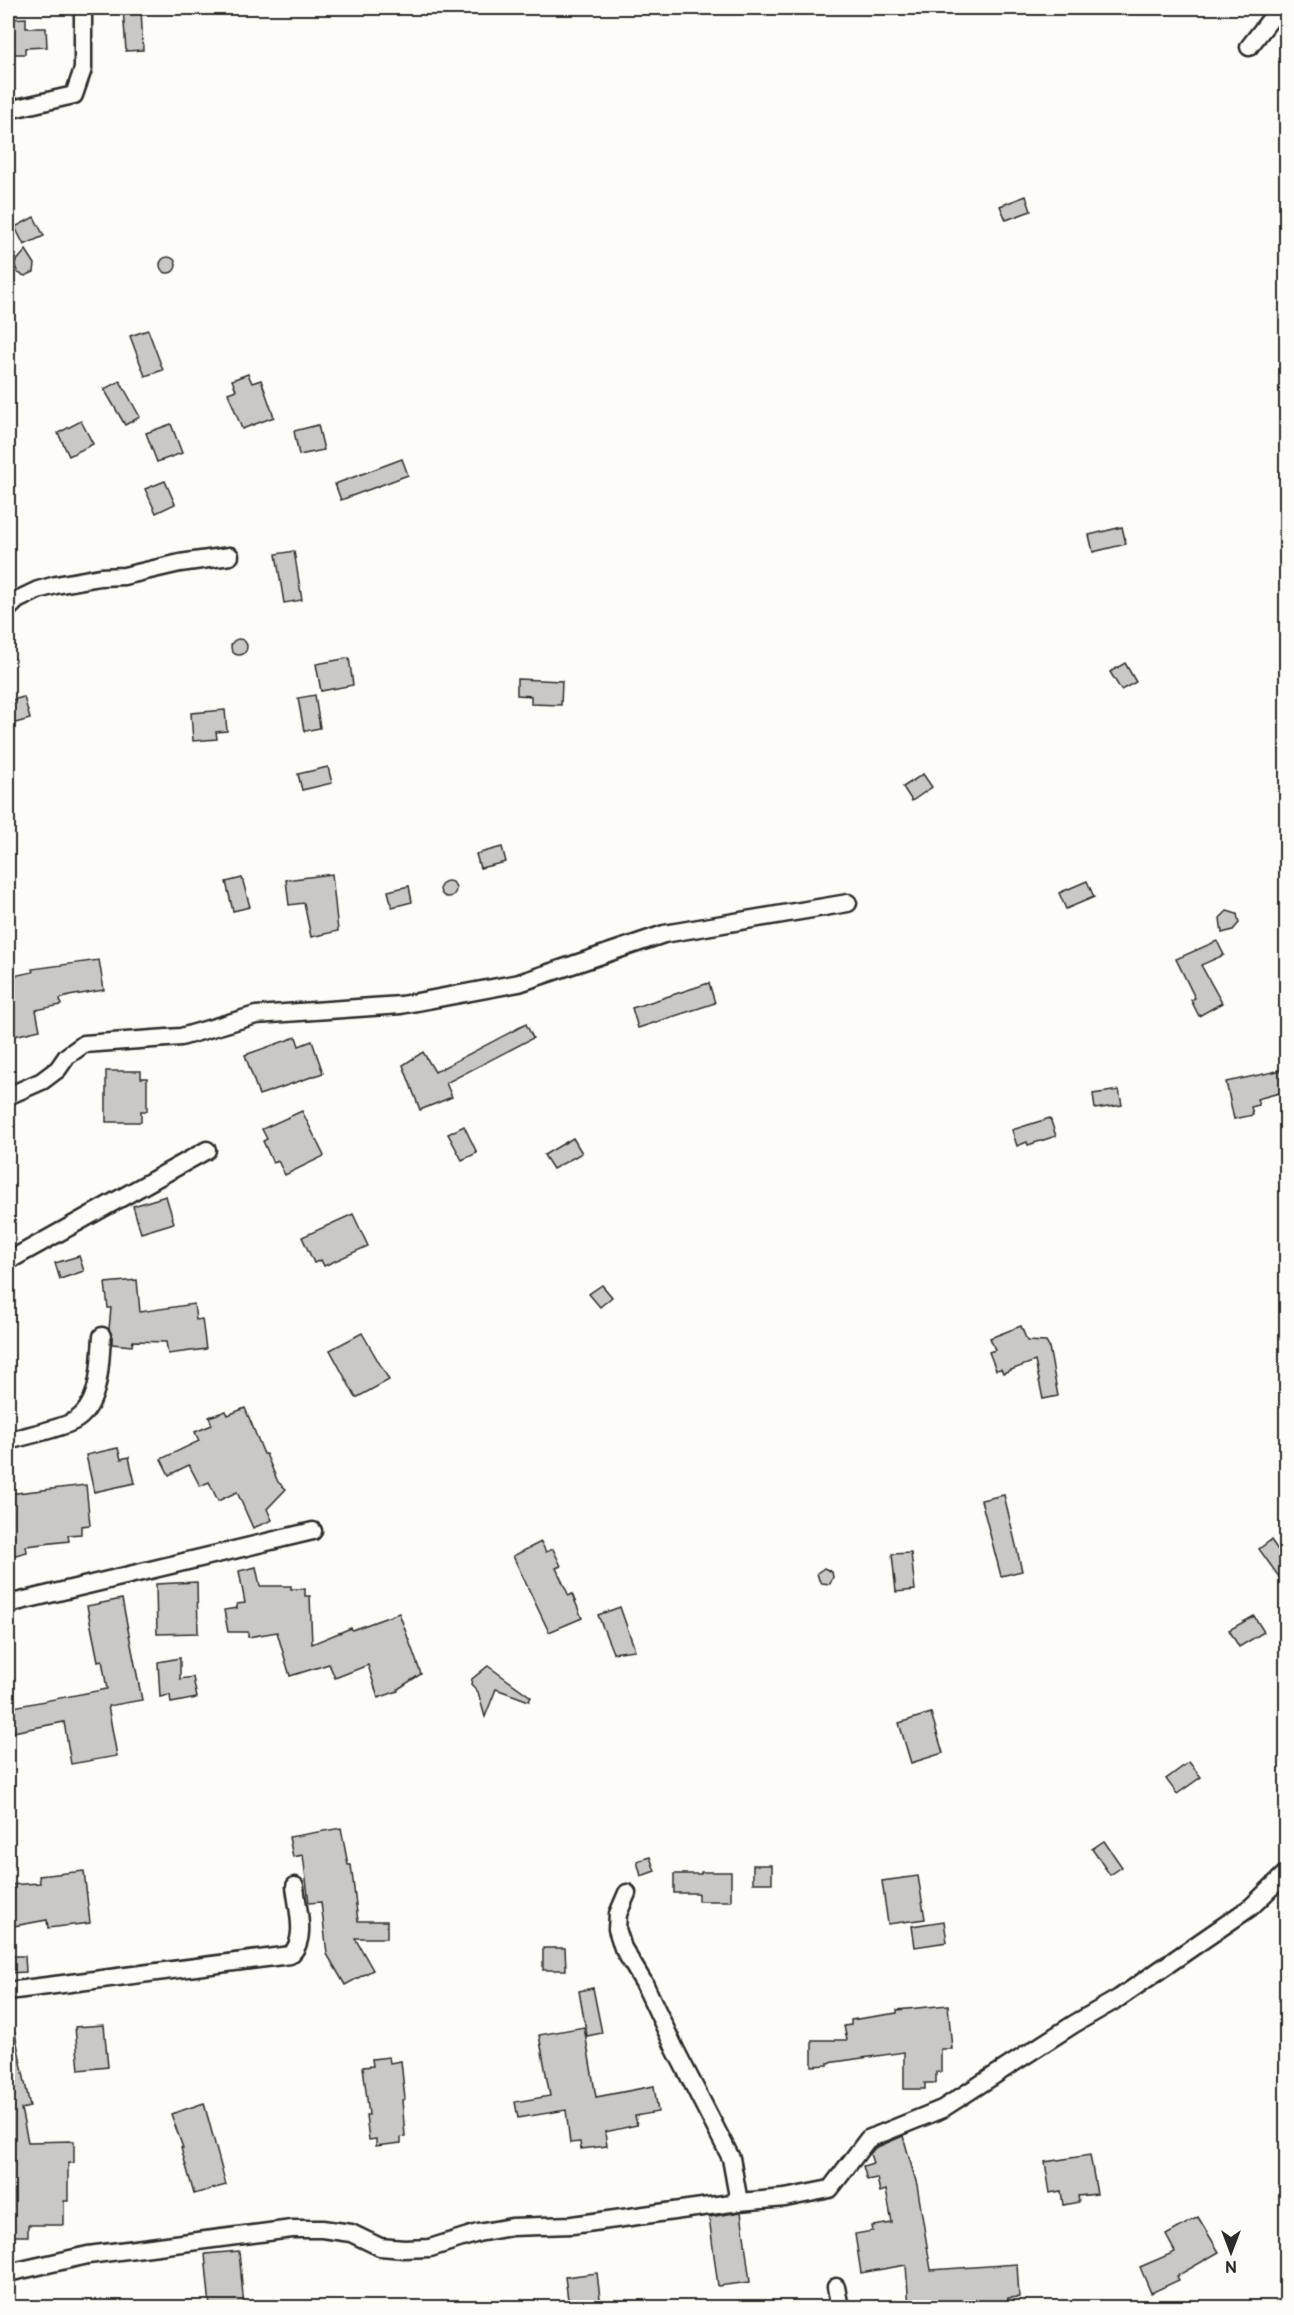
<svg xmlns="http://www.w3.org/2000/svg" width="1294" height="2315" viewBox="0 0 1294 2315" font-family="'Balsamiq Sans',sans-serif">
<rect width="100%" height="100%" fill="#fdfcf7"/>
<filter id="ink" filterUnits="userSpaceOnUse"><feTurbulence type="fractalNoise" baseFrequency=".0167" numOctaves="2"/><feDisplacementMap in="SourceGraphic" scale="12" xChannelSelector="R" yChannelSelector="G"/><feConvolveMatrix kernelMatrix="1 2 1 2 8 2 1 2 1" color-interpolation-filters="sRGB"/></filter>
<g filter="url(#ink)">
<!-- building -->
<g fill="#c9c8c4" stroke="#2b2b2b" stroke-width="1.5">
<path d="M 123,8 L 141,8 L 143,50 L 126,51 Z"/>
<path d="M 26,18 L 26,28 L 46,28 L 47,47 L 25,48 L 25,54 L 8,54 L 8,19 Z"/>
<path d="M 1026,196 L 1031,211 L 1006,220 L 1000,206 Z"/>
<path d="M 34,217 L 44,236 L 24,245 L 15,227 Z"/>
<path d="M 26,250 L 35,264 L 34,272 L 25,276 L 18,273 L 14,264 Z"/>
<circle cx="168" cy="265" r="8"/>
<path d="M 148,330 L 163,370 L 145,376 L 130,336 Z"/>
<path d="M 248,374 L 252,383 L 261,380 L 274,417 L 242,429 L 228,393 L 236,390 L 232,380 Z"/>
<path d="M 120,381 L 140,417 L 125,425 L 104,389 Z"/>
<path d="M 81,421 L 93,444 L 69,456 L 58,433 Z"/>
<path d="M 171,424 L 182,453 L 157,462 L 146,433 Z"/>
<path d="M 318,425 L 324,450 L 299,455 L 294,431 Z"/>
<path d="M 402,459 L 408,475 L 341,500 L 335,484 Z"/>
<path d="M 165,481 L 175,504 L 156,513 L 145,489 Z"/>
<path d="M 1122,527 L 1126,544 L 1093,552 L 1089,535 Z"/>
<path d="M 294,551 L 302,600 L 284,603 L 276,554 Z"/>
<circle cx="239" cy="647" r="8"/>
<path d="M 349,658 L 353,685 L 321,691 L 316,664 Z"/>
<path d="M 1125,663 L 1136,682 L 1121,690 L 1110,672 Z"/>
<path d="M 517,679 L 562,681 L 561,705 L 531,704 L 531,696 L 517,695 Z"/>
<path d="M 315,695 L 320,728 L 304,731 L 298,698 Z"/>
<path d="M 24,697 L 30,719 L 8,725 L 8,701 Z"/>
<path d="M 225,710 L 227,731 L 216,732 L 217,739 L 193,741 L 191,713 Z"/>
<path d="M 328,767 L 332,783 L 302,790 L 298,774 Z"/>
<path d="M 923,774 L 932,787 L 912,801 L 903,787 Z"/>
<path d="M 502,847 L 506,862 L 480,868 L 476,854 Z"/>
<path d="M 332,874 L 338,931 L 311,937 L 304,903 L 289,905 L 286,880 Z"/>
<path d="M 242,878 L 250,907 L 233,911 L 226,882 Z"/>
<path d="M 1087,881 L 1094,897 L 1066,909 L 1059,893 Z"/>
<circle cx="448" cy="889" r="8"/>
<path d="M 409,886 L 412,902 L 392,907 L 388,891 Z"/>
<path d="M 1227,911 L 1237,914 L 1239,923 L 1233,930 L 1222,933 L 1220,918 Z"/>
<path d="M 1217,941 L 1224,955 L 1201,965 L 1222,1003 L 1199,1016 L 1191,1000 L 1195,998 L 1176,959 Z"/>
<path d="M 99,960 L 104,990 L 69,996 L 60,999 L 61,1005 L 36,1010 L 40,1030 L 14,1036 L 8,998 L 8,977 L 33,972 L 32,969 Z"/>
<path d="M 709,983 L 715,1003 L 638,1028 L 632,1008 Z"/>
<path d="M 526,1024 L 533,1038 L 446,1083 L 452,1097 L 420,1110 L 403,1065 L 423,1052 L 435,1072 Z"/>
<path d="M 296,1037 L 299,1046 L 312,1041 L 323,1073 L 259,1095 L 245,1055 Z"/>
<path d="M 1287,1069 L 1287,1091 L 1257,1099 L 1259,1105 L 1251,1107 L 1253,1115 L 1234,1119 L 1226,1082 Z"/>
<path d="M 106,1071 L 141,1071 L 141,1078 L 147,1078 L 147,1111 L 141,1111 L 141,1122 L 106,1122 Z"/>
<path d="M 1119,1090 L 1122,1105 L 1095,1109 L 1093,1094 Z"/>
<path d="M 302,1111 L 324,1156 L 285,1175 L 278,1161 L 273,1163 L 263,1141 L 267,1139 L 262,1129 Z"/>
<path d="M 1050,1118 L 1056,1136 L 1028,1145 L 1027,1142 L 1017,1146 L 1012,1130 Z"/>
<path d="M 464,1126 L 477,1153 L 462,1160 L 448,1134 Z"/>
<path d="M 573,1138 L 582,1153 L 553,1169 L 544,1155 Z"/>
<path d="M 166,1196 L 174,1223 L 141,1233 L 133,1206 Z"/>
<path d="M 353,1214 L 368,1246 L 324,1266 L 321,1260 L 314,1263 L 302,1237 Z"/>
<path d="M 79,1256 L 84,1271 L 60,1279 L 55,1263 Z"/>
<path d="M 137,1280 L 140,1312 L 194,1304 L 196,1320 L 202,1319 L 206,1349 L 168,1354 L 166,1342 L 133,1341 L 132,1346 L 112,1344 L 112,1336 L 109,1329 L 111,1308 L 108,1308 L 105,1283 Z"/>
<path d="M 602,1285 L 612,1297 L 600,1307 L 589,1294 Z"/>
<path d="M 1021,1326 L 1027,1341 L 1046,1342 L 1049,1347 L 1058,1396 L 1043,1399 L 1035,1361 L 1003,1373 L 1001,1369 L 996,1370 L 989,1352 L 995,1350 L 990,1338 Z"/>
<path d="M 362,1333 L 389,1380 L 356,1398 L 330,1350 Z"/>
<path d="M 245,1408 L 264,1454 L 266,1454 L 278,1482 L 286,1489 L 267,1509 L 272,1520 L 253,1528 L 237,1492 L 218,1501 L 209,1482 L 200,1486 L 189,1465 L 169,1475 L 161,1459 L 199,1441 L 195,1432 L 212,1425 L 209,1417 L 226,1411 L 228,1415 Z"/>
<path d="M 118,1448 L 121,1459 L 129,1457 L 135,1483 L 94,1492 L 86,1455 Z"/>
<path d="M 86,1485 L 90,1525 L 81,1526 L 81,1534 L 68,1535 L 69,1541 L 26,1546 L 27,1552 L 8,1557 L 8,1494 Z"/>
<path d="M 1004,1495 L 1022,1571 L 1001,1576 L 981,1500 Z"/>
<path d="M 1271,1540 L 1287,1563 L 1287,1588 L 1259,1549 Z"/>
<path d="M 541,1542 L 546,1552 L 553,1549 L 561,1566 L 556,1568 L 569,1596 L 572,1594 L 582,1618 L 549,1632 L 513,1556 Z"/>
<path d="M 911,1553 L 915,1590 L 896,1592 L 892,1554 Z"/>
<path d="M 256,1567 L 260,1586 L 291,1586 L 291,1589 L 305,1589 L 305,1596 L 310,1596 L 312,1644 L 351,1628 L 352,1630 L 399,1613 L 421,1674 L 398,1689 L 398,1691 L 378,1698 L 368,1665 L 335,1678 L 329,1664 L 290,1676 L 277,1632 L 248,1637 L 248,1632 L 228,1632 L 224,1610 L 237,1608 L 237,1604 L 245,1603 L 239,1571 Z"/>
<path d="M 824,1568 L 832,1572 L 833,1577 L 830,1584 L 822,1583 L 819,1580 L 817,1573 Z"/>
<path d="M 197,1582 L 198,1633 L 157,1634 L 156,1584 Z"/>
<path d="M 122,1599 L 142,1700 L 108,1706 L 117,1756 L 71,1764 L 64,1722 L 8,1733 L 8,1708 L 107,1689 L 102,1660 L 98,1661 L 87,1606 Z"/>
<path d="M 620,1607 L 635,1650 L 613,1653 L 598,1615 Z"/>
<path d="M 1254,1616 L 1264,1632 L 1239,1647 L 1229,1630 Z"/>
<path d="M 180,1658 L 180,1679 L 193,1677 L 197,1698 L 171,1703 L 170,1695 L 160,1697 L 158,1662 Z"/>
<path d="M 488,1666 L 531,1697 L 529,1701 L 496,1689 L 485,1717 L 478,1692 L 471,1684 L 472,1679 Z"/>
<path d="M 931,1713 L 943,1753 L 911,1763 L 899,1723 Z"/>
<path d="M 1189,1762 L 1201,1777 L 1177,1794 L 1166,1779 Z"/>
<path d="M 341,1828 L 348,1865 L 351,1865 L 358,1921 L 387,1921 L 387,1938 L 355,1938 L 373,1970 L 345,1985 L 327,1954 L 321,1902 L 309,1903 L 303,1855 L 293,1857 L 289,1837 Z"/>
<path d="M 1104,1841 L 1122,1867 L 1110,1875 L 1092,1849 Z"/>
<path d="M 650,1857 L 655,1871 L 641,1876 L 637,1861 Z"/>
<rect x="753" y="1865" width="19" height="18"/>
<path d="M 84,1871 L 90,1923 L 48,1928 L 47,1920 L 8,1927 L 8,1885 L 40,1883 L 39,1876 Z"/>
<path d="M 701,1872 L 731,1872 L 731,1901 L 698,1901 L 698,1893 L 674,1893 L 674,1874 L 701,1874 Z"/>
<path d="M 918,1876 L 925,1919 L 888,1924 L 882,1881 Z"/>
<path d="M 944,1921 L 947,1942 L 915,1947 L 912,1926 Z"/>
<path d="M 543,1948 L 565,1948 L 566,1970 L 543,1970 Z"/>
<path d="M 8,1956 L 25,1956 L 26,1972 L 8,1973 Z"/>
<path d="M 593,1988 L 602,2033 L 587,2036 L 579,1991 Z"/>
<path d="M 948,2005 L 952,2049 L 941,2049 L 941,2072 L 936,2072 L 936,2083 L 925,2083 L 925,2089 L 904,2089 L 904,2052 L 828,2063 L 828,2065 L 812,2066 L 812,2040 L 847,2040 L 844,2026 L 851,2025 L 851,2020 L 897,2013 L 897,2010 Z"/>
<path d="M 104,2025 L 108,2067 L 79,2070 L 75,2027 Z"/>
<path d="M 584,2027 L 596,2097 L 654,2086 L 658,2112 L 635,2116 L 637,2125 L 605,2132 L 607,2146 L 581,2149 L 580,2142 L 570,2143 L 566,2110 L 518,2118 L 515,2102 L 550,2096 L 539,2035 Z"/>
<path d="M 15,2033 L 30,2107 L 21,2109 L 28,2142 L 74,2141 L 74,2163 L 68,2163 L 68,2201 L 64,2201 L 64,2225 L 28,2225 L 28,2236 L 11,2236 L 11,2172 L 8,2172 L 8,2034 Z"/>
<path d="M 389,2057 L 390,2063 L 401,2061 L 405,2099 L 402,2100 L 405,2136 L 401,2137 L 401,2143 L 376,2146 L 376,2139 L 369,2140 L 366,2115 L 369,2115 L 363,2067 L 373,2066 L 372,2059 Z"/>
<path d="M 204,2103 L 226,2185 L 194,2194 L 181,2148 L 183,2148 L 171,2114 Z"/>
<path d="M 903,2136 L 917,2185 L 931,2270 L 1017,2264 L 1019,2297 L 1008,2298 L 1008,2306 L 981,2307 L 981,2302 L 938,2305 L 939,2307 L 909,2307 L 906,2265 L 861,2273 L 855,2234 L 873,2231 L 872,2226 L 892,2223 L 886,2190 L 880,2192 L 877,2178 L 867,2180 L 863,2166 L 873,2163 L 870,2154 L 875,2148 Z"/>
<path d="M 1090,2155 L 1097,2194 L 1078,2196 L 1079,2202 L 1063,2205 L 1061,2191 L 1050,2193 L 1045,2162 Z"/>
<path d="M 741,2212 L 750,2282 L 718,2286 L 709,2217 Z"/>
<path d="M 1198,2217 L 1219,2252 L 1177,2276 L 1179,2280 L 1151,2293 L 1140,2267 L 1175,2252 L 1166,2235 Z"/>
<path d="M 239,2251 L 244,2307 L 210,2307 L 205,2254 Z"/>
<path d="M 597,2273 L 601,2307 L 569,2307 L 565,2277 Z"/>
</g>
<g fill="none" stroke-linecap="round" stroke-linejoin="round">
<!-- street casing -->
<g stroke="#2b2b2b" stroke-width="21">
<g id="street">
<path d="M 1249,47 L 1276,12 L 1276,8"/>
<path d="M 8,110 L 74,95 L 83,69 L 83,8"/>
<path d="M 8,609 L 17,600 L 38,590 L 56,585 L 100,577 L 124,576 L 180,563 L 230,556"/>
<path d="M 8,1096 L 42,1081 L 58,1069 L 67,1056 L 84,1044 L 181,1037 L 256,1015 L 401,1005 L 519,983 L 664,934 L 848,903"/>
<path d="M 8,1261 L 207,1150"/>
<path d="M 8,1441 C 24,1436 60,1429 74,1421 C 101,1406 100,1362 102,1336"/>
<path d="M 8,1604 L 313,1531"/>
<path d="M 627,1893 L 618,1914 L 617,1929 L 623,1948 L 644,1983 L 676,2051 L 731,2158 L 739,2202"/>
<path d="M 8,1991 L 290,1955 C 308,1940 297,1907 295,1886"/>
<path d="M 8,2273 L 88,2255 L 292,2229 L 322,2229 L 351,2233 L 380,2247 L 404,2249 L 430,2248 L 478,2233 L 511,2227 L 572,2225 L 739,2202 L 785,2198 L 830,2189 L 868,2139 L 942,2109 L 1074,2024 L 1119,1998 L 1251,1907 L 1286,1873"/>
<path d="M 836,2287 L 840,2308"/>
</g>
</g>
<!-- street -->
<use href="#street" stroke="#fdfcf7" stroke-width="16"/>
</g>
</g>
<!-- margin -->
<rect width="1294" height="2315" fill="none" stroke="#fdfcf7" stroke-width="30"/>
<rect x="15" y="15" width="1264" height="2285" fill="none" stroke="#2b2b2b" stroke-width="2" filter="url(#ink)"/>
<!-- north arrow -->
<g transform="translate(1231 2252) rotate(180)" stroke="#fdfcf7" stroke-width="4.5" paint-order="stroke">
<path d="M0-4.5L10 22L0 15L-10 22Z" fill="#2b2b2b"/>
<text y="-9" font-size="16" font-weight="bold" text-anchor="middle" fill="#2b2b2b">N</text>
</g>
</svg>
